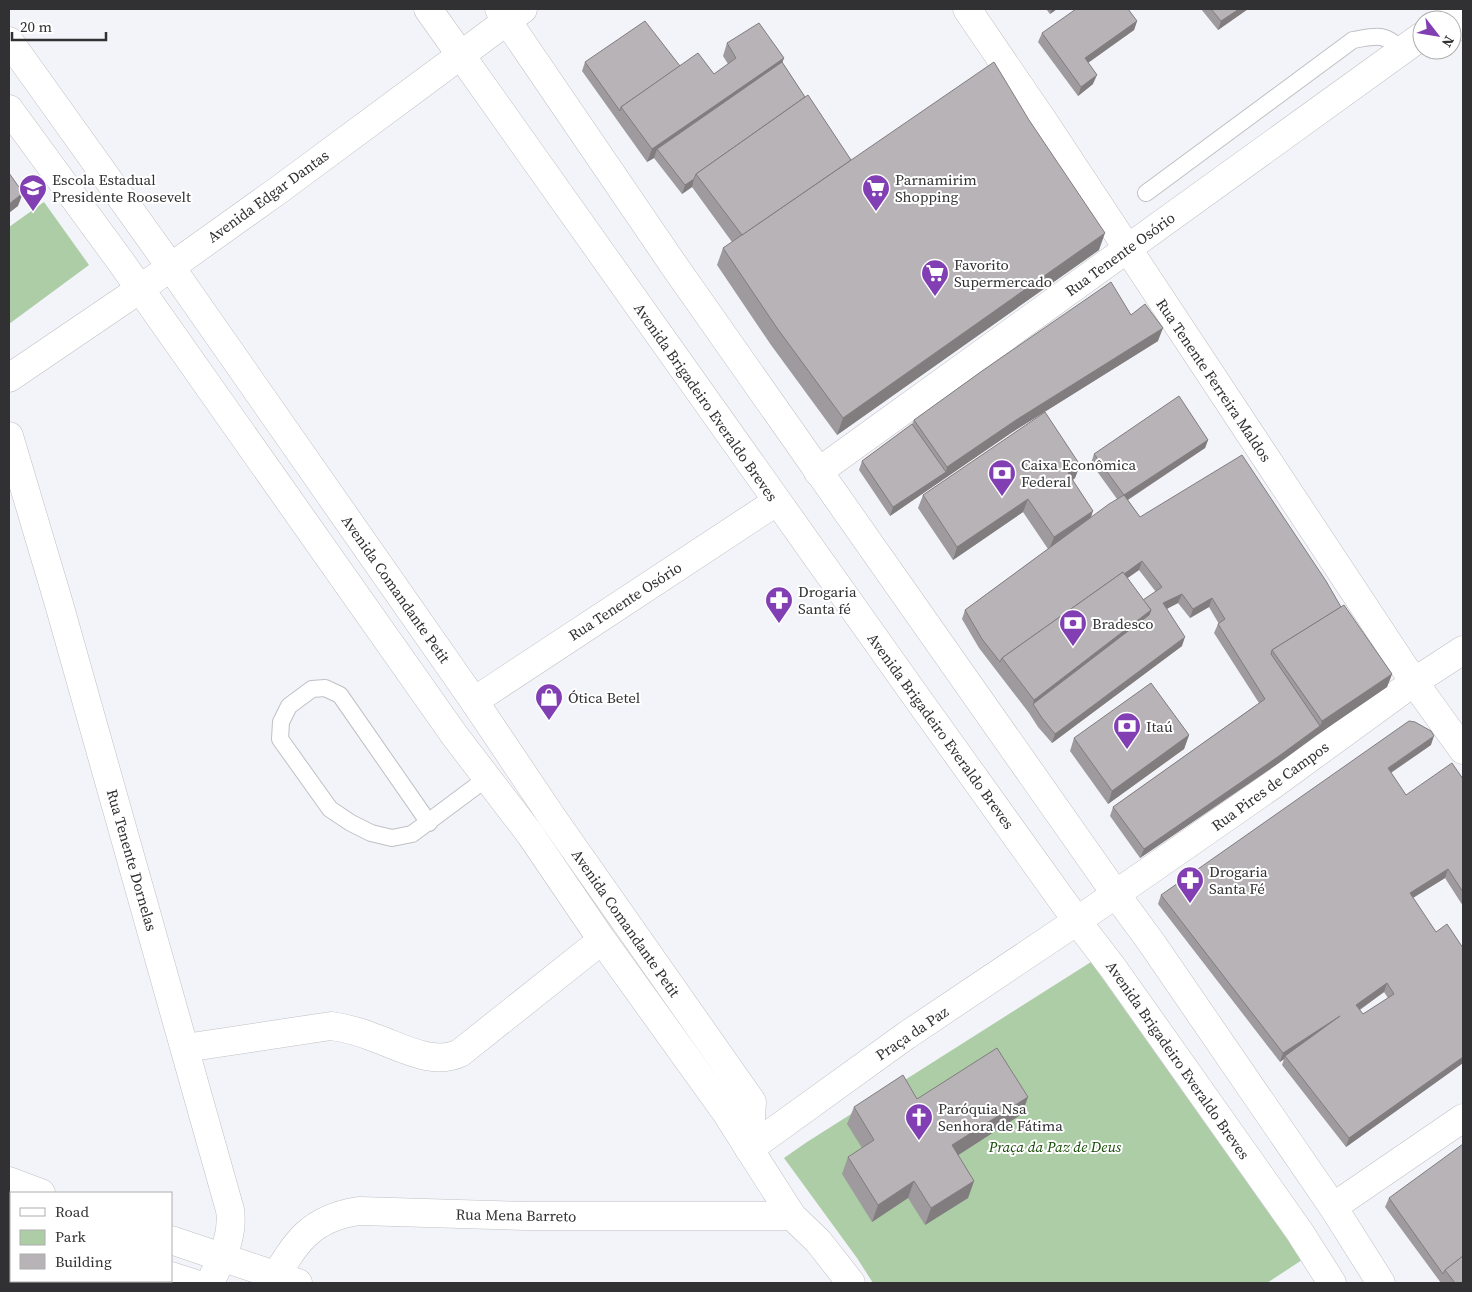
<svg xmlns="http://www.w3.org/2000/svg" width="1472" height="1292" viewBox="0 0 1472 1292" font-family="'Source Serif 4',serif">
<rect width="100%" height="100%" fill="#f3f4f9"/>
<!-- green -->
<g fill="#accda5">
<path d="M 44,202 L 89,265 L 9,324 L 9,227 Z"/>
<path d="M 1091,962 L 1302,1260 L 1267,1283 L 873,1283 L 857,1258 L 784,1158 L 807,1142 Z"/>
</g>
<g fill="none" stroke-linecap="round" stroke-linejoin="round">
<!-- lane casing -->
<g stroke="#bfc0c4" stroke-width="18">
<g id="lane">
<path d="M 1146,193 L 1353,40 C 1376,36 1384,32 1402,50"/>
<path d="M 429,823 L 340,695 L 325,688 L 312,689 L 289,706 L 281,722 L 280,739 L 330,809 L 351,823 L 371,833 L 392,838 L 412,834 L 487,778"/>
</g>
</g>
<!-- street casing -->
<g stroke="#bfc0c4" stroke-width="29">
<g id="street">
<path d="M 9,436 L 59,604 L 230,1210 C 234,1237 221,1259 210,1283"/>
<path d="M 474,701 L 776,502"/>
<path d="M 185,1048 L 331,1026 C 346,1028 361,1032 375,1038 C 401,1047 433,1066 460,1053 L 602,940"/>
<path d="M 272,1283 C 295,1243 310,1218 359,1211 L 525,1216 L 792,1216"/>
</g>
</g>
<!-- secondary casing -->
<g stroke="#bfc0c4" stroke-width="29">
<g id="secondary">
<path d="M 967,9 L 1044,122 L 1414,682 L 1463,750"/>
<path d="M 1452,9 L 1463,26"/>
<path d="M 9,41 L 170,266 L 474,701 L 552,817 L 752,1102 L 749,1149"/>
<path d="M 9,109 L 121,262 L 455,736 L 530,834 L 602,940 L 725,1111 L 792,1216 L 818,1241 L 851,1283"/>
<path d="M 9,378 L 140,289 L 280,189 L 523,9"/>
<path d="M 818,472 L 1422,36"/>
<path d="M 749,1149 L 907,1035 L 1077,921 L 1274,784 L 1414,682 L 1463,650"/>
<path d="M 9,1181 L 41,1193"/>
<path d="M 1333,1207 L 1463,1118"/>
<path d="M 9,1221 L 11,1222"/>
<path d="M 171,1240 L 298,1283"/>
<path d="M 171,1276 L 193,1283"/>
</g>
</g>
<!-- primary casing -->
<g stroke="#bfc0c4" stroke-width="29">
<g id="primary">
<path d="M 428,9 C 643,313 859,618 1077,921 L 1113,968 L 1299,1231 L 1332,1283"/>
<path d="M 499,9 L 675,267 L 1115,893 L 1151,942 L 1333,1207 L 1381,1283"/>
</g>
</g>
<!-- lane -->
<use href="#lane" stroke="#fff" stroke-width="16"/>
<!-- street -->
<use href="#street" stroke="#fff" stroke-width="28"/>
<!-- secondary -->
<use href="#secondary" stroke="#fff" stroke-width="28"/>
<!-- primary -->
<use href="#primary" stroke="#fff" stroke-width="28"/>
</g>
<!-- wall -->
<g fill="#9e9a9d" fill-rule="evenodd">
<path d="M 1046,9 L 1057,9 L 1050,14 Z"/>
<path d="M 1201,9 L 1248,9 L 1218,30 Z"/>
<path d="M 1137,21 L 1134,30 L 1088,63 L 1093,84 L 1078,96 L 1038,42 L 1042,33 Z"/>
<path d="M 727,43 L 784,58 L 782,62 L 805,97 L 851,160 L 1099,250 L 837,435 L 771,345 L 717,265 L 723,248 L 732,242 L 692,187 L 682,194 L 654,158 L 647,162 L 582,71 L 585,62 L 680,66 L 714,74 L 728,64 L 723,56 Z"/>
<path d="M 1131,315 L 1158,341 L 1011,433 L 890,516 L 859,470 L 862,461 L 912,424 L 914,420 Z"/>
<path d="M 1208,440 L 1205,448 L 1128,500 L 1140,517 L 1341,607 L 1392,674 L 1387,687 L 1317,735 L 1276,765 L 1140,858 L 1110,816 L 1113,807 L 1259,703 L 1214,633 L 1218,624 L 1219,624 L 1209,607 L 1190,618 L 1178,603 L 1167,609 L 1182,646 L 1052,743 L 1038,727 L 1029,713 L 979,648 L 962,619 L 965,610 L 1048,549 L 1023,512 L 953,560 L 918,508 L 923,495 L 1080,465 L 1075,478 L 1073,480 L 1091,518 L 1117,499 L 1091,463 L 1094,454 ZM 1139,570 L 1156,592 L 1143,600 L 1127,578 Z"/>
<path d="M 1189,735 L 1184,749 L 1108,804 L 1070,751 L 1074,738 Z"/>
<path d="M 1431,745 L 1391,773 L 1406,795 L 1463,779 L 1463,906 L 1445,878 L 1413,898 L 1436,932 L 1463,948 L 1463,1063 L 1346,1147 L 1282,1065 L 1284,1059 L 1280,1062 L 1158,904 L 1161,895 ZM 1384,992 L 1388,998 L 1363,1014 L 1360,1010 Z"/>
<path d="M 917,1099 L 1022,1114 L 958,1155 L 974,1181 L 968,1198 L 925,1225 L 908,1198 L 872,1222 L 842,1174 L 848,1157 L 862,1148 L 847,1124 L 854,1107 Z"/>
<path d="M 1389,1198 L 1463,1283 L 1441,1283 L 1385,1207 Z"/>
</g>
<!-- shaded-wall -->
<g fill="#817d7f">
<path d="M 1052,9 L 1057,9 L 1050,14 Z"/>
<path d="M 1239,9 L 1248,9 L 1218,30 L 1221,21 Z"/>
<path d="M 1137,21 L 1134,30 L 1082,67 L 1085,58 Z"/>
<path d="M 784,58 L 779,71 L 657,149 L 654,158 L 647,162 L 652,149 Z"/>
<path d="M 1097,75 L 1093,84 L 1078,96 L 1081,87 Z"/>
<path d="M 694,179 L 692,187 L 682,194 L 685,185 Z"/>
<path d="M 23,193 L 18,206 L 9,213 L 9,204 Z"/>
<path d="M 1105,233 L 1099,250 L 837,435 L 843,418 Z"/>
<path d="M 1163,328 L 1158,341 L 1011,433 L 890,516 L 893,507 L 946,472 L 947,467 L 1016,420 Z"/>
<path d="M 1208,440 L 1205,448 L 1121,504 L 1124,495 Z"/>
<path d="M 1080,465 L 1075,478 L 1063,486 L 1068,473 Z"/>
<path d="M 1028,499 L 1023,512 L 953,560 L 957,547 Z"/>
<path d="M 1093,511 L 1089,524 L 1049,550 L 1054,537 Z"/>
<path d="M 1142,561 L 1139,570 L 1007,664 L 1004,660 Z"/>
<path d="M 1182,594 L 1178,603 L 1160,612 L 1163,603 Z"/>
<path d="M 1212,598 L 1209,607 L 1190,618 L 1193,609 Z"/>
<path d="M 1151,610 L 1146,624 L 1033,704 L 1034,700 Z"/>
<path d="M 1185,637 L 1182,646 L 1052,743 L 1055,734 Z"/>
<path d="M 1392,674 L 1387,687 L 1317,735 L 1276,765 L 1140,858 L 1144,849 L 1320,726 L 1322,721 Z"/>
<path d="M 1189,735 L 1184,749 L 1108,804 L 1112,791 Z"/>
<path d="M 1434,736 L 1431,745 L 1384,777 L 1388,768 Z"/>
<path d="M 1448,869 L 1445,878 L 1406,902 L 1410,893 Z"/>
<path d="M 1387,983 L 1384,992 L 1353,1014 L 1356,1005 Z"/>
<path d="M 1340,1016 L 1285,1056 L 1284,1059 L 1280,1062 L 1283,1053 Z"/>
<path d="M 1463,1057 L 1463,1063 L 1346,1147 L 1349,1138 Z"/>
<path d="M 1028,1097 L 1022,1114 L 946,1163 L 952,1145 Z"/>
<path d="M 914,1181 L 908,1198 L 872,1222 L 878,1205 Z"/>
<path d="M 974,1181 L 968,1198 L 925,1225 L 931,1208 Z"/>
</g>
<!-- building -->
<g fill="#b8b3b6" stroke="#817d7f" fill-rule="evenodd">
<path d="M 1076,9 L 1128,9 L 1137,21 L 1085,58 L 1097,75 L 1081,87 L 1042,33 Z"/>
<path d="M 1211,9 L 1239,9 L 1221,21 Z"/>
<path d="M 645,21 L 680,66 L 621,107 L 620,111 L 585,62 Z"/>
<path d="M 759,23 L 784,58 L 652,149 L 621,107 L 698,53 L 714,74 L 736,58 L 727,43 Z"/>
<path d="M 782,62 L 805,97 L 696,174 L 694,179 L 685,185 L 657,149 Z"/>
<path d="M 994,62 L 1029,120 L 1105,233 L 843,418 L 777,328 L 723,248 Z"/>
<path d="M 808,95 L 851,160 L 742,235 L 696,174 Z"/>
<path d="M 9,173 L 23,193 L 9,204 Z"/>
<path d="M 1111,282 L 1131,315 L 1145,304 L 1163,328 L 1016,420 L 947,467 L 914,420 L 982,371 Z"/>
<path d="M 1179,396 L 1208,440 L 1124,495 L 1140,517 L 1242,455 L 1326,581 L 1341,607 L 1272,650 L 1271,654 L 1320,726 L 1279,756 L 1144,849 L 1113,807 L 1265,699 L 1218,624 L 1225,619 L 1212,598 L 1193,609 L 1182,594 L 1163,603 L 1185,637 L 1055,734 L 1042,718 L 1033,704 L 1149,615 L 1151,610 L 1143,600 L 1162,587 L 1142,561 L 1124,574 L 1123,572 L 1002,658 L 1000,662 L 982,639 L 965,610 L 1109,504 L 1124,495 L 1094,454 Z"/>
<path d="M 1045,412 L 1080,465 L 1068,473 L 1093,511 L 1054,537 L 1028,499 L 957,547 L 923,495 Z"/>
<path d="M 912,424 L 946,472 L 893,507 L 862,461 Z"/>
<path d="M 1123,572 L 1151,610 L 1034,700 L 1002,658 Z"/>
<path d="M 1344,605 L 1392,674 L 1322,721 L 1272,650 Z"/>
<path d="M 1151,683 L 1189,735 L 1112,791 L 1074,738 Z"/>
<path d="M 1409,721 L 1415,722 L 1431,731 L 1434,736 L 1388,768 L 1406,795 L 1452,763 L 1463,779 L 1463,892 L 1448,869 L 1410,893 L 1436,932 L 1447,924 L 1463,948 L 1463,1057 L 1349,1138 L 1285,1056 L 1340,1016 L 1283,1053 L 1161,895 ZM 1387,983 L 1394,994 L 1363,1014 L 1356,1005 Z"/>
<path d="M 997,1048 L 1028,1097 L 952,1145 L 974,1181 L 931,1208 L 914,1181 L 878,1205 L 848,1157 L 874,1140 L 854,1107 L 903,1075 L 917,1099 Z"/>
<path d="M 1463,1144 L 1463,1256 L 1445,1270 L 1443,1274 L 1389,1198 Z"/>
<path d="M 1463,1256 L 1463,1283 L 1455,1283 L 1445,1270 Z"/>
</g>
<!-- icons -->
<defs>
<g id="school-pin" transform="scale(1.4375)"><path d="M0 17L-7.5 6A9.5 9.5 0 1 1 7.5 6Z" fill="#813fb3" stroke="#fff"/><path d="M0-5L7-2L0 1L-7-2ZM-4 1L0 2.5L4 1V4Q0 6-4 4Z" fill="#fff"/></g>
<g id="supermarket-pin" transform="scale(1.4375)"><path d="M0 17L-7.5 6A9.5 9.5 0 1 1 7.5 6Z" fill="#813fb3" stroke="#fff"/><path d="M-6-5.5h2.5l.6 2H6L4.5 2H-2.5L-4.4-4H-6ZM-1.5 3.2a1.3 1.3 0 1 0 .1 0ZM3 3.2a1.3 1.3 0 1 0 .1 0Z" fill="#fff"/></g>
<g id="bank-pin" transform="scale(1.4375)"><path d="M0 17L-7.5 6A9.5 9.5 0 1 1 7.5 6Z" fill="#813fb3" stroke="#fff"/><path d="M-6-4H6V4H-6ZM0-2.3a2.3 2.3 0 1 0 0 4.6a2.3 2.3 0 1 0 0-4.6Z" fill="#fff"/></g>
<g id="pharmacy-pin" transform="scale(1.4375)"><path d="M0 17L-7.5 6A9.5 9.5 0 1 1 7.5 6Z" fill="#813fb3" stroke="#fff"/><path d="M-2-6h4v4h4v4h-4v4h-4v-4h-4v-4h4Z" fill="#fff"/></g>
<g id="shop-pin" transform="scale(1.4375)"><path d="M0 17L-7.5 6A9.5 9.5 0 1 1 7.5 6Z" fill="#813fb3" stroke="#fff"/><path d="M-5-2.5h2.3a2.7 3.5 0 0 1 5.4 0H5L5.5 6h-11ZM-1.5-2.5h3a1.5 2.3 0 0 0-3 0Z" fill="#fff"/></g>
<g id="church-pin" transform="scale(1.4375)"><path d="M0 17L-7.5 6A9.5 9.5 0 1 1 7.5 6Z" fill="#813fb3" stroke="#fff"/><path d="M-1.2-6h2.4v3.5h3.3v2.4h-3.3V6h-2.4V-.1h-3.3v-2.4h3.3Z" fill="#fff"/></g>
</defs>
<g fill-rule="evenodd">
<use href="#school-pin" x="33" y="188"/>
<use href="#supermarket-pin" x="876" y="188"/>
<use href="#supermarket-pin" x="935" y="273"/>
<use href="#bank-pin" x="1002" y="473"/>
<use href="#pharmacy-pin" x="779" y="600"/>
<use href="#bank-pin" x="1073" y="623"/>
<use href="#shop-pin" x="549" y="697"/>
<use href="#bank-pin" x="1127" y="726"/>
<use href="#pharmacy-pin" x="1190" y="880"/>
<use href="#church-pin" x="919" y="1117"/>
</g>
<g text-anchor="middle" dominant-baseline="central" stroke-width="4" stroke-linejoin="round" paint-order="stroke">
<!-- poi labels -->
<g font-size="15" fill="#313133" stroke="#fff" text-anchor="start">
<text x="52" y="179">Escola Estadual<tspan x="52" dy="17">Presidente Roosevelt</tspan></text>
<text x="895" y="179">Parnamirim<tspan x="895" dy="17">Shopping</tspan></text>
<text x="954" y="264">Favorito<tspan x="954" dy="17">Supermercado</tspan></text>
<text x="1021" y="464">Caixa Econômica<tspan x="1021" dy="17">Federal</tspan></text>
<text x="798" y="591">Drogaria<tspan x="798" dy="17">Santa fé</tspan></text>
<text x="1092" y="623">Bradesco</text>
<text x="568" y="697">Ótica Betel</text>
<text x="1146" y="726">Itaú</text>
<text x="1209" y="871">Drogaria<tspan x="1209" dy="17">Santa Fé</tspan></text>
<text x="938" y="1108">Paróquia Nsa<tspan x="938" dy="17">Senhora de Fátima</tspan></text>
</g>
<!-- street labels -->
<g font-size="15" fill="#313133" stroke="#fff">
<text transform="translate(268 196) rotate(-36)">Avenida Edgar Dantas</text>
<text transform="translate(1120 254) rotate(-36)">Rua Tenente Osório</text>
<text transform="translate(1214 380) rotate(56)">Rua Tenente Ferreira Maldos</text>
<text transform="translate(706 402) rotate(55)">Avenida Brigadeiro Everaldo Breves</text>
<text transform="translate(396 589) rotate(55)">Avenida Comandante Petit</text>
<text transform="translate(625 601) rotate(-33)">Rua Tenente Osório</text>
<text transform="translate(941 731) rotate(54)">Avenida Brigadeiro Everaldo Breves</text>
<text transform="translate(1270 786) rotate(-36)">Rua Pires de Campos</text>
<text transform="translate(132 860) rotate(74)">Rua Tenente Dornelas</text>
<text transform="translate(626 923) rotate(55)">Avenida Comandante Petit</text>
<text transform="translate(912 1033) rotate(-34)">Praça da Paz</text>
<text transform="translate(1178 1060) rotate(55)">Avenida Brigadeiro Everaldo Breves</text>
<text transform="translate(516 1215) rotate(1)">Rua Mena Barreto</text>
</g>
<!-- park labels -->
<g font-size="15" font-style="italic" fill="#154a05" stroke="#fff">
<text x="1055" y="1146">Praça da Paz de Deus</text>
</g>
</g>
<!-- border -->
<rect width="1472" height="1292" fill="none" stroke="#313133" stroke-width="20"/>
<!-- legend -->
<rect x="10" y="1192" width="162" height="90" fill="#ffffff" stroke="#adadad"/>
<rect x="20" y="1208" width="25" height="8" fill="#ffffff" stroke="#adadad"/>
<text x="55" y="1217" font-size="15" fill="#313133">Road</text>
<rect x="20" y="1230" width="25" height="15" fill="#accda5" stroke="#adadad"/>
<text x="55" y="1242" font-size="15" fill="#313133">Park</text>
<rect x="20" y="1254" width="25" height="15" fill="#b8b3b6" stroke="#adadad"/>
<text x="55" y="1267" font-size="15" fill="#313133">Building</text>
<!-- north arrow -->
<g transform="translate(1437 35) rotate(121)"><circle r="24" fill="#ffffff" stroke="#adadad"/>
<path d="M0-4L9 19L0 12L-9 19Z" fill="#813fb3"/>
<text y="-8" font-size="14" font-weight="bold" text-anchor="middle" fill="#313133">N</text>
</g>
<!-- scale -->
<path d="M12 32v8h94v-8" fill="none" stroke="#313133" stroke-width="2.5"/>
<text x="20" y="32" font-size="15" fill="#313133" stroke="#ffffff" stroke-width="4" paint-order="stroke">20 m</text>
</svg>
